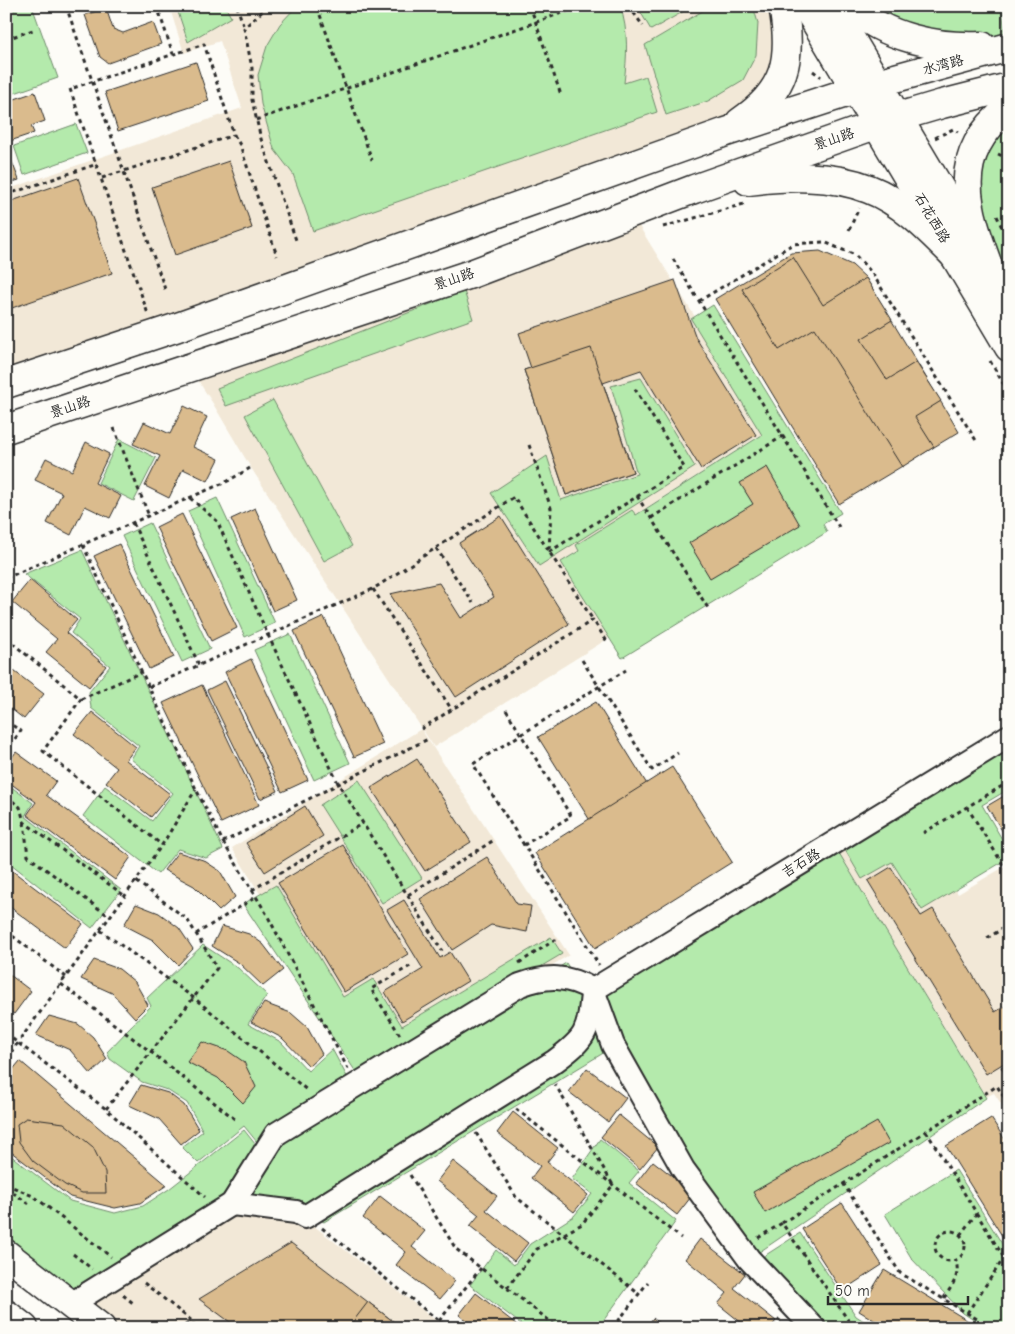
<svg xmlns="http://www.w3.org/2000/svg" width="1015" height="1334" viewBox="0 0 1015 1334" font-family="'Comic Neue','LXGW WenKai TC',sans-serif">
<rect width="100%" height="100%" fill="#fdfcf7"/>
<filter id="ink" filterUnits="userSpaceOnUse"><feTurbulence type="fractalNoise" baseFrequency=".02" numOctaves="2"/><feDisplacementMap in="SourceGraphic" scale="10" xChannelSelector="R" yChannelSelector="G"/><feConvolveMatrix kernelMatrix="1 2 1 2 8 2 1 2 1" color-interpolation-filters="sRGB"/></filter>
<g filter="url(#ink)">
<!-- built -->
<g fill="#f2e8d7">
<path d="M 169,6 L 783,6 L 786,23 L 754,113 L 6,383 L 6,190 L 242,108 L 220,41 L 184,53 Z"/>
<path d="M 631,213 L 766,432 L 561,562 L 609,638 L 434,747 L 251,468 L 212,402 L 190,368 Z"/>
<path d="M 421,729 L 569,955 L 371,1076 L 232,848 Z"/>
<path d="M 904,800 L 958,894 L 1009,864 L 1009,1116 L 994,1093 L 986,1097 L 833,843 Z"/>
<path d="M 232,1204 L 296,1212 L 446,1328 L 101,1328 L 72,1304 Z"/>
</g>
<!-- green -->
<g fill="#b4eaac" stroke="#708a6c">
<path d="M 23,6 L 32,6 L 58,78 L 6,96 L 6,12 Z"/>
<path d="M 176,6 L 225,6 L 231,17 L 188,42 Z"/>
<path d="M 297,6 L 620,6 C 629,31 627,57 624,83 L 646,76 L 657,112 L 313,231 L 293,174 L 274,149 L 261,104 L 258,75 L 267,46 L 280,24 Z"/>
<path d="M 637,6 L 693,6 L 651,30 Z"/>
<path d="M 711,6 L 753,6 L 758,23 L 756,55 L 743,80 L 708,101 L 666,115 L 645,45 Z"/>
<path d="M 859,6 L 1002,6 L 1005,36 L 975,39 L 920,37 Z"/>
<path d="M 1009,112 L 1009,190 L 1006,197 L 1009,202 L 1009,296 L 972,199 L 999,120 Z"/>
<path d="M 76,124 L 87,153 L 24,175 L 14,146 Z"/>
<path d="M 464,291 L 473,319 L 226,406 L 217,388 Z"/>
<path d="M 713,305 L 841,513 L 823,524 L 827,532 L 622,658 L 561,562 L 579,551 L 576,545 L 632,510 L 636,515 L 762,435 L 691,319 Z"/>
<path d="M 641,378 L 695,467 L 539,566 L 491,493 L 547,456 L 561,500 L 637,474 L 611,386 Z"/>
<path d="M 273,400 L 352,546 L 324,561 L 245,415 Z"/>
<path d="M 119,439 L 156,458 L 134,501 L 98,483 Z"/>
<path d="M 217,498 L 275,623 L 245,637 L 188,511 Z"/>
<path d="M 150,523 L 210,649 L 182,662 L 122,536 Z"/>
<path d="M 82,550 L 223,849 L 206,858 L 178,849 L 158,874 L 83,816 L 105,786 L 152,821 L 173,793 L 131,759 L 139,746 L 91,708 L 89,692 L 110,666 L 71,633 L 80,619 L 24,574 Z"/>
<path d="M 290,634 L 350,763 L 314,780 L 254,650 Z"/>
<path d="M 1009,742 L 1009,789 L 982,805 L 1009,851 L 1009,858 L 922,910 L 892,862 L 862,879 L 841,843 Z"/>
<path d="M 359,780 L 422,878 L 382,903 L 320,805 Z"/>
<path d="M 6,783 L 33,803 L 25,816 L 121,890 L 92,928 L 6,860 Z"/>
<path d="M 833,843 L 986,1098 L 749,1259 L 684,1169 L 593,990 Z"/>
<path d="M 276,885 L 343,997 L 373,979 L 402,1026 L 551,937 L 562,954 L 358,1075 L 243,904 Z"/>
<path d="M 203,945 L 238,968 L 267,995 L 248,1024 L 281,1042 L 308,1071 L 332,1049 L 351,1084 L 261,1147 L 244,1126 L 198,1163 L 182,1147 L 203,1131 L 187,1103 L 167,1090 L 142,1082 L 110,1059 L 107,1052 L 151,1006 L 147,998 Z"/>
<path d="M 566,963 L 586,995 L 605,1052 L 324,1222 L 297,1208 L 241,1199 L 280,1137 Z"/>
<path d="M 244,1130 L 259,1149 L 229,1200 L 71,1295 L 6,1246 L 6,1152 L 70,1201 L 115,1213 L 143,1206 L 169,1189 Z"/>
<path d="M 600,1139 L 639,1171 L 629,1183 L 676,1221 L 598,1328 L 526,1328 L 470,1285 L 496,1250 L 514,1265 L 530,1244 L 574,1216 L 592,1194 L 572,1179 Z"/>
<path d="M 956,1170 L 1009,1255 L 1009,1328 L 986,1328 L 963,1313 L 912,1259 L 885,1214 Z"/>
<path d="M 800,1233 L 856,1316 L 875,1328 L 822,1328 L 758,1260 Z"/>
</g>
<!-- building -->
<g fill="#dabb8d" stroke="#2b2b2b">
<path d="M 106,8 L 113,29 L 123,33 L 153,22 L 161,44 L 108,63 L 100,57 L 85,15 Z"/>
<path d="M 196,62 L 209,101 L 118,131 L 105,92 Z"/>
<path d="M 35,92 L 45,121 L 31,126 L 34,133 L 10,141 L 8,134 L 6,135 L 6,102 Z"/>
<path d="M 6,146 L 19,180 L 6,184 Z"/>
<path d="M 229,161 L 252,228 L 175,255 L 152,187 Z"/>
<path d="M 78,178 L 112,273 L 9,309 L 6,301 L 6,203 Z"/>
<path d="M 820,251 L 852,265 L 866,278 L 959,432 L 839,504 L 715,299 L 791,253 Z"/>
<path d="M 793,257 L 823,305 L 866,278 L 892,320 L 861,339 L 887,380 L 916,362 L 941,401 L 915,417 L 934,447 L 902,467 L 815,328 L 779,350 L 742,289 Z"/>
<path d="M 675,280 L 696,338 L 756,435 L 701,469 L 641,370 L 603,383 L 633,472 L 566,495 L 524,370 L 531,368 L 519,333 Z"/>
<path d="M 591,348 L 633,472 L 566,495 L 524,370 Z"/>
<path d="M 184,406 L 207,417 L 193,447 L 219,459 L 208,481 L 183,469 L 169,498 L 145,486 L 160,456 L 133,444 L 144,422 L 170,434 Z"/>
<path d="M 86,442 L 109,454 L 95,483 L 121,496 L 110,518 L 85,506 L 71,535 L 47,523 L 62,493 L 35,480 L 46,458 L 72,471 Z"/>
<path d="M 767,467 L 800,525 L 710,578 L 689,543 L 753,504 L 740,483 Z"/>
<path d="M 255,508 L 297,600 L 273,611 L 231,519 Z"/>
<path d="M 182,514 L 237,628 L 211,641 L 156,527 Z"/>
<path d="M 501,516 L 569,624 L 456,697 L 390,594 L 439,583 L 461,618 L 494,597 L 459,543 Z"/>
<path d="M 119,544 L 174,657 L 149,669 L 94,556 Z"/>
<path d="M 30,580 L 77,620 L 66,633 L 106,666 L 89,687 L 46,652 L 57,639 L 12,602 Z"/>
<path d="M 324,617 L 383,744 L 354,757 L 294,631 Z"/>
<path d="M 251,659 L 308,780 L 282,792 L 225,672 Z"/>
<path d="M 6,665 L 44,694 L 24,719 L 6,705 Z"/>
<path d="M 225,681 L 278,791 L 260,799 L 207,690 Z"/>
<path d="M 202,685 L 259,805 L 221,823 L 163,703 Z"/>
<path d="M 596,702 L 676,831 L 619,867 L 538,737 Z"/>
<path d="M 92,712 L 136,747 L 126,760 L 170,794 L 151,817 L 106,782 L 117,768 L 74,734 Z"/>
<path d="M 16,752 L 56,781 L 46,795 L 131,857 L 115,880 L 27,815 L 36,802 L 6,780 L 6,765 Z"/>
<path d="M 417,759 L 471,842 L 425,871 L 371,788 Z"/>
<path d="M 672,767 L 732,862 L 595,948 L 535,853 Z"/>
<path d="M 1009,793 L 1009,842 L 987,806 Z"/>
<path d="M 305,806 L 323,836 L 265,872 L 246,843 Z"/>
<path d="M 343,845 L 408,954 L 344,992 L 278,883 Z"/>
<path d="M 178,852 L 203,860 L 220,871 L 235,897 L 219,911 L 194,886 L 164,870 Z"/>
<path d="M 487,857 L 517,904 L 531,906 L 527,932 L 491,925 L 452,950 L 420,899 Z"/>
<path d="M 6,866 L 83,924 L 65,948 L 6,904 Z"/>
<path d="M 891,867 L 921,916 L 933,909 L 995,1012 L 1009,1004 L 1009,1060 L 986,1074 L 868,881 Z"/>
<path d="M 404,900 L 440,958 L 450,952 L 468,981 L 402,1021 L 385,992 L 423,969 L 387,910 Z"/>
<path d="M 136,904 L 159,913 L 179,928 L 193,949 L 178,965 L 153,940 L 124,925 Z"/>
<path d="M 222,926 L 249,934 L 263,944 L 283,970 L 263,986 L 239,963 L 212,946 Z"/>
<path d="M 94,960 L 119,969 L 135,982 L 148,1005 L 135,1018 L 112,993 L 81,979 Z"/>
<path d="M 6,972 L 31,991 L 14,1014 L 6,1008 Z"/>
<path d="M 264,1003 L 291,1013 L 307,1027 L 322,1054 L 309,1066 L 282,1038 L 251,1022 Z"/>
<path d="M 49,1016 L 78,1024 L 93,1037 L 107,1059 L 91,1074 L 70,1050 L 36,1035 Z"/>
<path d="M 202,1042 L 228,1051 L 244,1062 L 256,1087 L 243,1103 L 218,1078 L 187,1062 Z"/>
<path d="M 20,1061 L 167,1185 L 140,1203 L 115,1208 L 70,1197 L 6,1148 L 6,1078 Z"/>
<path d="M 1009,1063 L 1009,1078 L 1008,1079 L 1001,1067 Z"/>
<path d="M 587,1068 L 626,1098 L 608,1122 L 569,1092 Z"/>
<path d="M 141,1085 L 168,1093 L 184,1105 L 199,1130 L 181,1144 L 159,1119 L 129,1105 Z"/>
<path d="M 513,1112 L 558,1148 L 547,1162 L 588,1195 L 574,1212 L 531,1178 L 540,1166 L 497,1133 Z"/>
<path d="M 619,1115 L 658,1147 L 640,1169 L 601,1137 Z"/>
<path d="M 26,1118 L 64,1123 L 93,1147 L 105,1172 L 106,1193 L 82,1193 L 65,1185 L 33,1161 L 19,1142 L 17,1124 Z"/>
<path d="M 991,1118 L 1009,1146 L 1009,1247 L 946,1146 Z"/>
<path d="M 877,1122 L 889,1143 L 765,1213 L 753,1192 Z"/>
<path d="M 453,1161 L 497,1196 L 486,1210 L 528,1243 L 514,1261 L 470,1226 L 479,1215 L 437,1181 Z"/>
<path d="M 653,1161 L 694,1193 L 677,1215 L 636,1183 Z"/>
<path d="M 380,1196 L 425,1231 L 412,1247 L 455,1281 L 440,1299 L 396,1265 L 406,1252 L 363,1218 Z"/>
<path d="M 842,1203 L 882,1265 L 842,1291 L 802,1229 Z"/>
<path d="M 700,1239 L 745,1274 L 734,1288 L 776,1321 L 770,1328 L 748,1328 L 718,1304 L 727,1293 L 685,1259 Z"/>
<path d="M 291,1243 L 368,1302 L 402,1328 L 238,1328 L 199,1299 Z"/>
<path d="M 884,1270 L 980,1328 L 887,1328 L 859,1311 Z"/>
<path d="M 476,1293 L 521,1328 L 476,1328 L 459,1315 Z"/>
<path d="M 368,1302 L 402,1328 L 348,1328 Z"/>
<path d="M 653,1318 L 665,1328 L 646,1328 Z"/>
</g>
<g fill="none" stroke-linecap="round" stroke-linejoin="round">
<!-- street casing -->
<g stroke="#2b2b2b" stroke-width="26">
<g id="street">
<path d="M 593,990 L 1009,736"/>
<path d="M 232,1204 L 296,1212 L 305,1217 L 555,1061 C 587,1037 588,1033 592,994"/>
<path d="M 71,1304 L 232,1204 L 276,1134 L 520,985 C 547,975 568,975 593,990 L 613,1045 L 683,1169 L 749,1259 L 814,1328"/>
</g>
</g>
<!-- secondary casing -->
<g stroke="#2b2b2b" stroke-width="31">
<g id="secondary">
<path d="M 806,6 L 1009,347"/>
<path d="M 831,6 L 1009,304"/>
</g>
</g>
<!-- primary casing -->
<g stroke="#2b2b2b" stroke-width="31">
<g id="primary">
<path d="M 850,6 C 886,38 936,48 982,46"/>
<path d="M 740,122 C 786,91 793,59 783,6"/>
<path d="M 748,181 C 787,176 831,174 869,189 C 903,202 930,231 955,256"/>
<path d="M 990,271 C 967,209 947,156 1009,108"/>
<path d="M 6,384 L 175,328 L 726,132 L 877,83 L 1009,47"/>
<path d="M 6,429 L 471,274 L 694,189 L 898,117 L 942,104 L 1009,87"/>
<path d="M 6,1254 L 101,1328"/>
<path d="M 6,1314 L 24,1328"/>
</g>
</g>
<!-- path -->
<g stroke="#2b2b2b" stroke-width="3" stroke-dasharray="4 4" stroke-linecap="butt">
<path d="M 66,6 L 166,292"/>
<path d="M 157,6 L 173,54"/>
<path d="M 237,6 L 244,28"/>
<path d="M 268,6 L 244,28 L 252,68 L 252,100 L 261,139 L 297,243"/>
<path d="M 530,6 L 561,95"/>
<path d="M 629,6 L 643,26"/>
<path d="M 320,15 L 372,160"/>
<path d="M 6,39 L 36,29"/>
<path d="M 813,71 L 821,77"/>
<path d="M 256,120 L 582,6"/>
<path d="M 234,135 L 240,145 L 277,256"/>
<path d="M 935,138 L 953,129 L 958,132"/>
<path d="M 998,154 L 1009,159"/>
<path d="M 102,178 L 234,135 L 204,44 L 70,89 L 148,314"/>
<path d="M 6,195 L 97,164"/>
<path d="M 997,216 L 1009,244"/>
<path d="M 663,227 L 744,204"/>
<path d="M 849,230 L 859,208"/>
<path d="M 673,259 L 839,527"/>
<path d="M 699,301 L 793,244 L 824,242 L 855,255 L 872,273 L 977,442"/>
<path d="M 990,361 L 1009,393"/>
<path d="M 114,428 L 149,516"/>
<path d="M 529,445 L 551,508 L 549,551"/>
<path d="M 637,496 L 708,608"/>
<path d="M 190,498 L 217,521 L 268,635 L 338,783 L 442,951"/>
<path d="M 651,518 L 783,436"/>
<path d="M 133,523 L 199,665"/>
<path d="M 83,545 L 196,789 L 223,842 L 428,739"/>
<path d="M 436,548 L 473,603"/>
<path d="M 549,552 L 684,467 L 633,386"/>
<path d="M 6,578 L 228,481 L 250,468"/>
<path d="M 373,589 L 452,710"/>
<path d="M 6,638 L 81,699 L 43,751 L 162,845"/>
<path d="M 582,660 L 652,770 L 678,753"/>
<path d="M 149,687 L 373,589 L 514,497 L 593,620"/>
<path d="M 81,699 L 142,672"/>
<path d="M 506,710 L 571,816 L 524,845 L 599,965"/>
<path d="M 6,721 L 21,731 L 6,750"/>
<path d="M 421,729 L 593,620 L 608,643"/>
<path d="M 6,796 L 20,807 L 24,822 L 125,896"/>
<path d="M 967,807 L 1009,874"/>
<path d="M 24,822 L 28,856 L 110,917"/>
<path d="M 923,833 L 1009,782"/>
<path d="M 223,842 L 266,913 L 348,1069"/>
<path d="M 524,845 L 473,764 L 626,670"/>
<path d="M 252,890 L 363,823"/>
<path d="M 408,895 L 494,840"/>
<path d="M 100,930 L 194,998 L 308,1091"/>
<path d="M 6,931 L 66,977"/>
<path d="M 196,934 L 256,897"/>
<path d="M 987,938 L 1009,925"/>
<path d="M 519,963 L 558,938"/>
<path d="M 61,984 L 151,1052 L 236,1120"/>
<path d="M 6,1034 L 106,1109 L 205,1197"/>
<path d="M 400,1035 L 371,989 L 412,965"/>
<path d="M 6,1059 L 162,845 L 196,789"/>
<path d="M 106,1109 L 217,968 L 187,919 L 136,881"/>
<path d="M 516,1109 L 681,1238"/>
<path d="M 926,1131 L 1009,1266"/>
<path d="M 476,1133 L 516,1197 L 639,1294"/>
<path d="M 410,1175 L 456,1249 L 559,1328"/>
<path d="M 843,1183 L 900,1273 L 992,1328"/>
<path d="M 6,1184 L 35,1197 L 111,1257"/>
<path d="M 6,1188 L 31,1205"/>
<path d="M 782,1223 L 997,1086 L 1009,1105"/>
<path d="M 322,1228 L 448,1328"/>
<circle cx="950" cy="1246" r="15"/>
<path d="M 960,1235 L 976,1214"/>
<path d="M 758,1238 L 782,1223 L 852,1326 L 855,1328"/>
<path d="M 73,1254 L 92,1269"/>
<path d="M 144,1283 L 192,1321 L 195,1328"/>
<path d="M 507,1288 L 537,1249 L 582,1224 L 613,1185 L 555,1084"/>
<path d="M 123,1295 L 133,1303"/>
<path d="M 944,1298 C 951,1287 962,1274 955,1260"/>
<path d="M 967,1313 L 1004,1258"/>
<path d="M 439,1321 L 481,1268"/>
<path d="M 185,1325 L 192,1321"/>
<path d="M 613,1328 L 648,1282"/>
<path d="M 774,1328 L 780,1319"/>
</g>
<!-- street -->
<use href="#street" stroke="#fdfcf7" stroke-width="22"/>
<!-- secondary -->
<use href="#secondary" stroke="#fdfcf7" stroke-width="28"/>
<!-- primary -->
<use href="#primary" stroke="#fdfcf7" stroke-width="28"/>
</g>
</g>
<g text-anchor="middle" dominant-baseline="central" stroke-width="4" stroke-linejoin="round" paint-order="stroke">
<!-- street labels -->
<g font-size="14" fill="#2b2b2b" stroke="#fdfcf7">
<text transform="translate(943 65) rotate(-15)">水湾路</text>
<text transform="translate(834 139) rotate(-19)">景山路</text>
<text transform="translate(932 218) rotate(59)">石花西路</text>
<text transform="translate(454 279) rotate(-19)">景山路</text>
<text transform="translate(70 407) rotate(-18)">景山路</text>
<text transform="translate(801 863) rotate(-31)">吉石路</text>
</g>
</g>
<!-- margin -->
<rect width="1015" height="1334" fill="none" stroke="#fdfcf7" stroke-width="25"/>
<rect x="12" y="12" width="990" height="1309" fill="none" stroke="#2b2b2b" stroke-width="2" filter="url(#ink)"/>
<!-- scale -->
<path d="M828 1296v8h140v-8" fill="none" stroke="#2b2b2b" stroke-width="2.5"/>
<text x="835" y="1296" font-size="15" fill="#2b2b2b" stroke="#fdfcf7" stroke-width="4" paint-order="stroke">50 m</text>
</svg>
